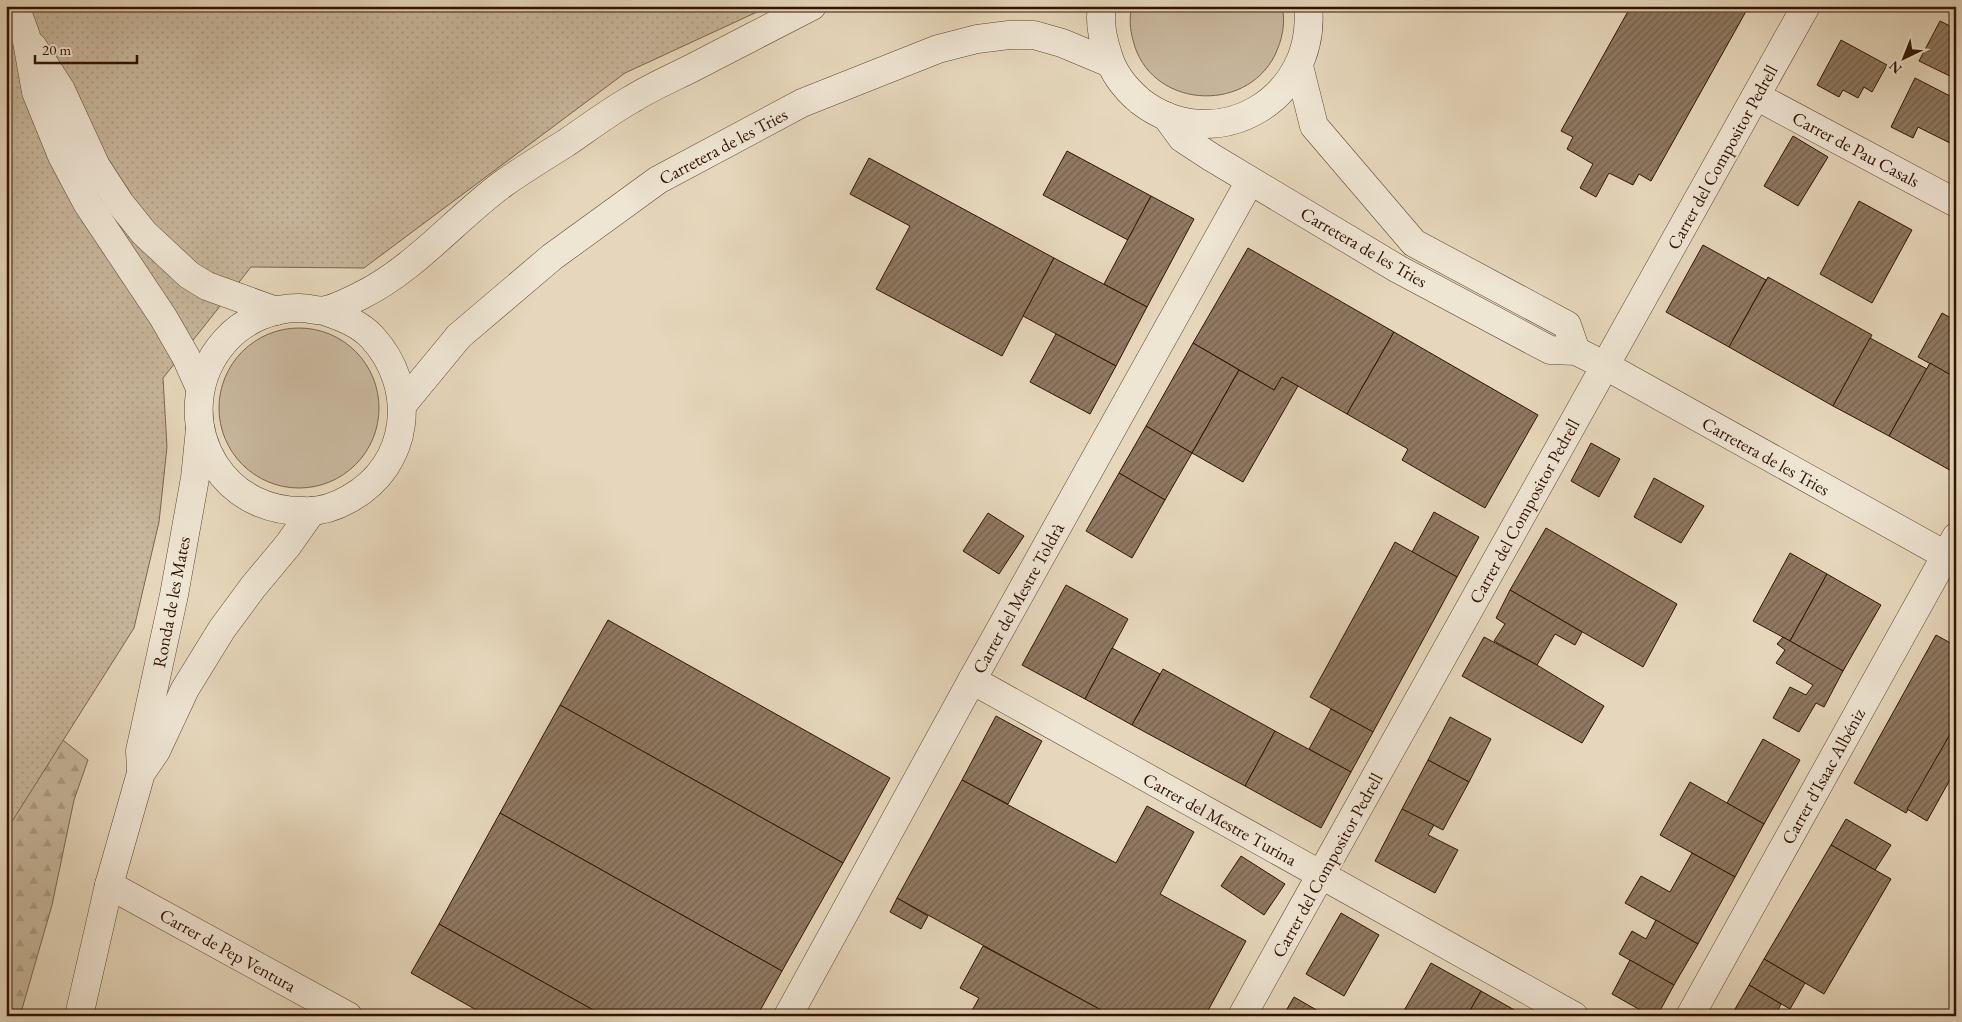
<svg xmlns="http://www.w3.org/2000/svg" width="1962" height="1022" viewBox="0 0 1962 1022" font-family="'EB Garamond',serif">
<defs>
<pattern id="forest-firs" width="22" height="20" patternUnits="userSpaceOnUse" patternTransform="scale(1.25)"><rect width="22" height="20" fill="#c7b69c"/><path d="M5 1l3.5 6h-7zM16 11l3.5 6h-7z" fill="#ab9c85"/></pattern>
<pattern id="park-dots" width="8" height="8" patternUnits="userSpaceOnUse" patternTransform="scale(1.25)"><rect width="8" height="8" fill="#c7b69c"/><path d="M2 2h.1M6 6h.1" fill="none" stroke="#ab9c85" stroke-width="1.8" stroke-linecap="round"/></pattern>
<pattern id="building-hatch" width="6" height="6" patternUnits="userSpaceOnUse" patternTransform="scale(1.25)"><rect width="6" height="6" fill="#8f7962"/><path d="M-1 1l2-2M0 6l6-6M5 7l2-2" fill="none" stroke="#75624e"/></pattern>
</defs>
<rect width="100%" height="100%" fill="#e6d7bc"/>
<filter id="stains"><feTurbulence type="fractalNoise" baseFrequency=".004" numOctaves="4"/><feColorMatrix values="0 0 0 0 .2 0 0 0 0 .09 0 0 0 0 .02 0 0 0 .5 -.17"/></filter>
<radialGradient id="worn" r=".72"><stop offset=".6" stop-color="#630" stop-opacity="0"/><stop offset="1" stop-color="#630" stop-opacity=".3"/></radialGradient>
<!-- grass -->
<g fill="#c7b69c" stroke="#7c644e">
<path d="M 1132,6 L 1282,6 C 1286,23 1282,40 1275,55 C 1245,115 1149,108 1133,40 C 1130,29 1129,18 1132,6 Z"/>
<circle cx="299" cy="408" r="80"/>
</g>
<!-- forest -->
<path fill="url(#forest-firs)" stroke="#7c644e" d="M 6,695 L 88,760 L 74,800 L 52,905 L 20,1016 L 6,1016 Z"/>
<!-- park -->
<path fill="url(#park-dots)" stroke="#7c644e" d="M 6,6 L 770,6 L 625,73 L 364,268 L 251,267 L 163,378 L 167,447 L 159,522 L 134,628 L 6,831 Z"/>
<!-- building -->
<g fill="url(#building-hatch)" stroke="#311300">
<path d="M 1631,6 L 1749,6 L 1651,181 L 1639,174 L 1633,185 L 1609,173 L 1596,197 L 1580,188 L 1593,164 L 1567,149 L 1573,137 L 1561,131 Z"/>
<path d="M 1940,21 L 1956,29 L 1956,79 L 1919,61 Z"/>
<path d="M 1841,40 L 1887,65 L 1872,92 L 1864,87 L 1858,98 L 1843,90 L 1839,97 L 1817,85 Z"/>
<path d="M 1915,78 L 1956,99 L 1956,136 L 1952,144 L 1918,127 L 1913,138 L 1891,127 Z"/>
<path d="M 1793,136 L 1828,157 L 1798,206 L 1764,186 Z"/>
<path d="M 1067,151 L 1151,196 L 1128,240 L 1043,195 Z"/>
<path d="M 869,158 L 1054,258 L 1002,356 L 876,289 L 910,226 L 850,194 Z"/>
<path d="M 1151,196 L 1194,219 L 1147,307 L 1104,284 Z"/>
<path d="M 1859,201 L 1912,230 L 1872,303 L 1820,274 Z"/>
<path d="M 1703,245 L 1766,280 L 1729,347 L 1666,312 Z"/>
<path d="M 1248,248 L 1394,332 L 1347,414 L 1282,377 L 1274,390 L 1193,343 Z"/>
<path d="M 1054,258 L 1147,307 L 1116,366 L 1023,316 Z"/>
<path d="M 1768,277 L 1872,335 L 1833,406 L 1729,347 Z"/>
<path d="M 1942,313 L 1956,321 L 1956,378 L 1918,357 Z"/>
<path d="M 1394,332 L 1538,415 L 1485,508 L 1402,460 L 1408,449 L 1347,414 Z"/>
<path d="M 1056,334 L 1116,366 L 1090,414 L 1030,382 Z"/>
<path d="M 1870,338 L 1927,369 L 1889,436 L 1833,406 Z"/>
<path d="M 1193,343 L 1239,370 L 1192,453 L 1146,426 Z"/>
<path d="M 1930,363 L 1956,378 L 1955,473 L 1889,436 Z"/>
<path d="M 1239,370 L 1274,390 L 1282,377 L 1298,386 L 1243,482 L 1192,453 Z"/>
<path d="M 1146,426 L 1192,453 L 1165,500 L 1119,473 Z"/>
<path d="M 1591,443 L 1620,459 L 1599,497 L 1571,481 Z"/>
<path d="M 1119,473 L 1165,500 L 1132,558 L 1086,531 Z"/>
<path d="M 1654,478 L 1704,506 L 1681,543 L 1634,517 Z"/>
<path d="M 1434,512 L 1479,537 L 1457,577 L 1412,552 Z"/>
<path d="M 988,513 L 1024,536 L 999,574 L 963,551 Z"/>
<path d="M 1546,528 L 1677,604 L 1643,667 L 1510,590 Z"/>
<path d="M 1395,542 L 1457,577 L 1373,732 L 1310,697 Z"/>
<path d="M 1790,553 L 1827,574 L 1790,641 L 1753,621 Z"/>
<path d="M 1827,574 L 1881,605 L 1843,671 L 1790,641 Z"/>
<path d="M 1066,585 L 1128,619 L 1085,699 L 1022,665 Z"/>
<path d="M 1510,590 L 1582,632 L 1575,645 L 1555,634 L 1537,665 L 1494,641 L 1505,624 L 1496,618 Z"/>
<path d="M 608,620 L 890,778 L 843,863 L 560,705 Z"/>
<path d="M 1936,635 L 1956,646 L 1956,724 L 1906,813 L 1854,783 Z"/>
<path d="M 1484,637 L 1537,665 L 1604,706 L 1582,743 L 1462,676 Z"/>
<path d="M 1783,637 L 1843,671 L 1824,707 L 1816,703 L 1799,732 L 1773,718 L 1790,687 L 1806,695 L 1813,685 L 1776,663 L 1785,650 L 1777,644 Z"/>
<path d="M 1112,648 L 1160,674 L 1132,725 L 1085,699 Z"/>
<path d="M 1163,669 L 1275,731 L 1245,786 L 1132,725 Z"/>
<path d="M 560,705 L 843,863 L 782,971 L 500,813 Z"/>
<path d="M 1331,709 L 1373,732 L 1351,772 L 1309,749 Z"/>
<path d="M 996,716 L 1042,741 L 1008,804 L 962,780 Z"/>
<path d="M 1450,717 L 1491,739 L 1469,782 L 1428,760 Z"/>
<path d="M 1956,724 L 1956,769 L 1927,821 L 1907,809 Z"/>
<path d="M 1275,731 L 1351,772 L 1321,828 L 1245,786 Z"/>
<path d="M 1763,739 L 1800,760 L 1764,824 L 1727,803 Z"/>
<path d="M 1428,760 L 1469,782 L 1443,830 L 1402,809 Z"/>
<path d="M 962,780 L 1116,863 L 1147,806 L 1194,832 L 1160,894 L 1246,941 L 1205,1016 L 1112,1016 L 897,898 Z"/>
<path d="M 1690,782 L 1764,824 L 1735,877 L 1660,835 Z"/>
<path d="M 1402,809 L 1434,825 L 1428,835 L 1458,850 L 1435,893 L 1375,861 Z"/>
<path d="M 500,813 L 782,971 L 757,1016 L 604,1016 L 439,924 Z"/>
<path d="M 1846,819 L 1891,845 L 1875,870 L 1831,845 Z"/>
<path d="M 1831,845 L 1891,879 L 1824,994 L 1764,959 Z"/>
<path d="M 1692,853 L 1735,877 L 1698,944 L 1625,903 L 1641,876 L 1670,892 Z"/>
<path d="M 1241,856 L 1285,884 L 1264,915 L 1221,886 Z"/>
<path d="M 897,898 L 928,916 L 921,929 L 890,912 Z"/>
<path d="M 1341,913 L 1379,935 L 1344,996 L 1306,974 Z"/>
<path d="M 1656,920 L 1698,944 L 1674,985 L 1619,954 L 1632,931 L 1646,939 Z"/>
<path d="M 439,924 L 604,1016 L 487,1016 L 411,973 Z"/>
<path d="M 983,946 L 1112,1016 L 969,1016 L 979,998 L 960,988 Z"/>
<path d="M 1764,959 L 1805,983 L 1790,1009 L 1749,985 Z"/>
<path d="M 1630,960 L 1674,985 L 1657,1016 L 1651,1016 L 1612,994 Z"/>
<path d="M 1431,963 L 1481,991 L 1467,1016 L 1401,1016 Z"/>
<path d="M 1749,985 L 1781,1004 L 1775,1016 L 1731,1016 Z"/>
<path d="M 1481,991 L 1525,1016 L 1467,1016 Z"/>
<path d="M 1294,997 L 1327,1016 L 1283,1016 Z"/>
</g>
<g fill="none" stroke-linecap="round" stroke-linejoin="round">
<!-- minor casing -->
<g stroke="#5e442f" stroke-width="29">
<g id="minor">
<path d="M 1756,96 L 1956,203"/>
<path d="M 972,680 L 1574,1016"/>
<path d="M 141,769 L 140,751 L 174,595 L 195,478 L 200,429"/>
<path d="M 109,885 L 348,1016"/>
<path d="M 79,1016 L 109,885 L 141,773 L 156,751 L 185,689 L 222,629 L 253,587 L 288,545 L 312,511"/>
<path d="M 788,1016 L 972,680 L 1250,181"/>
<path d="M 1242,1016 L 1806,6"/>
<path d="M 1690,1016 L 1956,537"/>
</g>
</g>
<!-- tertiary casing -->
<g stroke="#5e442f" stroke-width="29">
<g id="tertiary">
<path d="M 15,6 L 26,36 L 36,92 L 62,156 L 87,203 L 163,317 L 186,357 L 200,388"/>
<path d="M 1102,6 C 1099,22 1103,40 1108,55 C 1113,73 1126,89 1140,101 C 1215,159 1318,100 1308,6"/>
<path d="M 33,47 L 61,90 L 96,166 L 120,203 L 144,233 L 189,275 L 207,286 L 276,311"/>
<path d="M 1299,66 L 1314,126 L 1414,243 L 1567,325 L 1576,351"/>
<path d="M 1166,116 L 1182,138 L 1211,157 L 1398,269 L 1550,350 L 1576,351 L 1606,366 L 1956,561"/>
<path d="M 324,311 C 341,317 359,323 372,337 C 418,387 411,465 349,499 C 335,507 319,512 303,511 C 267,511 235,496 215,465 C 190,426 194,376 225,341 C 243,320 274,307 301,308 C 309,308 318,312 326,310 C 336,308 350,301 360,296 C 415,269 455,219 504,183 C 524,169 545,156 566,143 C 588,128 609,112 632,99 C 651,87 672,78 692,68 C 732,47 772,27 812,6"/>
<path d="M 403,404 L 459,336 L 552,257 L 658,180 L 802,103 L 938,49 L 977,39 L 1009,35 L 1034,35 L 1062,43 L 1110,63"/>
</g>
</g>
<!-- minor -->
<use href="#minor" stroke="#efe5d3" stroke-width="28"/>
<!-- tertiary -->
<use href="#tertiary" stroke="#efe5d3" stroke-width="28"/>
</g>
<g text-anchor="middle" dominant-baseline="central" stroke-width="4" stroke-linejoin="round" paint-order="stroke">
<!-- street labels -->
<g font-size="18" fill="#311300" stroke="#efe5d3">
<text transform="translate(723 146) rotate(-28)">Carretera de les Tries</text>
<text transform="translate(1856 149) rotate(28)">Carrer de Pau Casals</text>
<text transform="translate(1722 157) rotate(-61)">Carrer del Compositor Pedrell</text>
<text transform="translate(1364 247) rotate(30)">Carretera de les Tries</text>
<text transform="translate(1766 456) rotate(29)">Carretera de les Tries</text>
<text transform="translate(1524 511) rotate(-61)">Carrer del Compositor Pedrell</text>
<text transform="translate(1018 598) rotate(-61)">Carrer del Mestre Toldrà</text>
<text transform="translate(171 602) rotate(-79)">Ronda de les Mates</text>
<text transform="translate(1823 776) rotate(-61)">Carrer d'Isaac Albéniz</text>
<text transform="translate(1220 819) rotate(29)">Carrer del Mestre Turina</text>
<text transform="translate(1327 865) rotate(-61)">Carrer del Compositor Pedrell</text>
<text transform="translate(228 950) rotate(29)">Carrer de Pep Ventura</text>
</g>
</g>
<!-- margin -->
<rect width="1962" height="1022" fill="none" stroke="#e6d7bc" stroke-width="25"/>
<rect x="8" y="8" width="1947" height="1007" fill="none" stroke="#311300" stroke-width="2.5"/>
<rect x="12" y="12" width="1937" height="997" fill="none" stroke="#311300"/>
<!-- north arrow -->
<g transform="translate(1904 58) rotate(223)" stroke="#efe5d3" stroke-width="4" paint-order="stroke">
<path d="M0-4L9 19L0 12L-9 19Z" fill="#311300"/>
<text y="-8" font-size="14" font-weight="bold" text-anchor="middle" fill="#311300">N</text>
</g>
<!-- scale -->
<path d="M35 55v8h102v-8" fill="none" stroke="#311300" stroke-width="2.5"/>
<text x="42" y="55" font-size="15" fill="#311300" stroke="#efe5d3" stroke-width="4" paint-order="stroke">20 m</text>
<rect width="100%" height="100%" filter="url(#stains)"/>
<rect width="100%" height="100%" fill="url(#worn)"/>
</svg>
